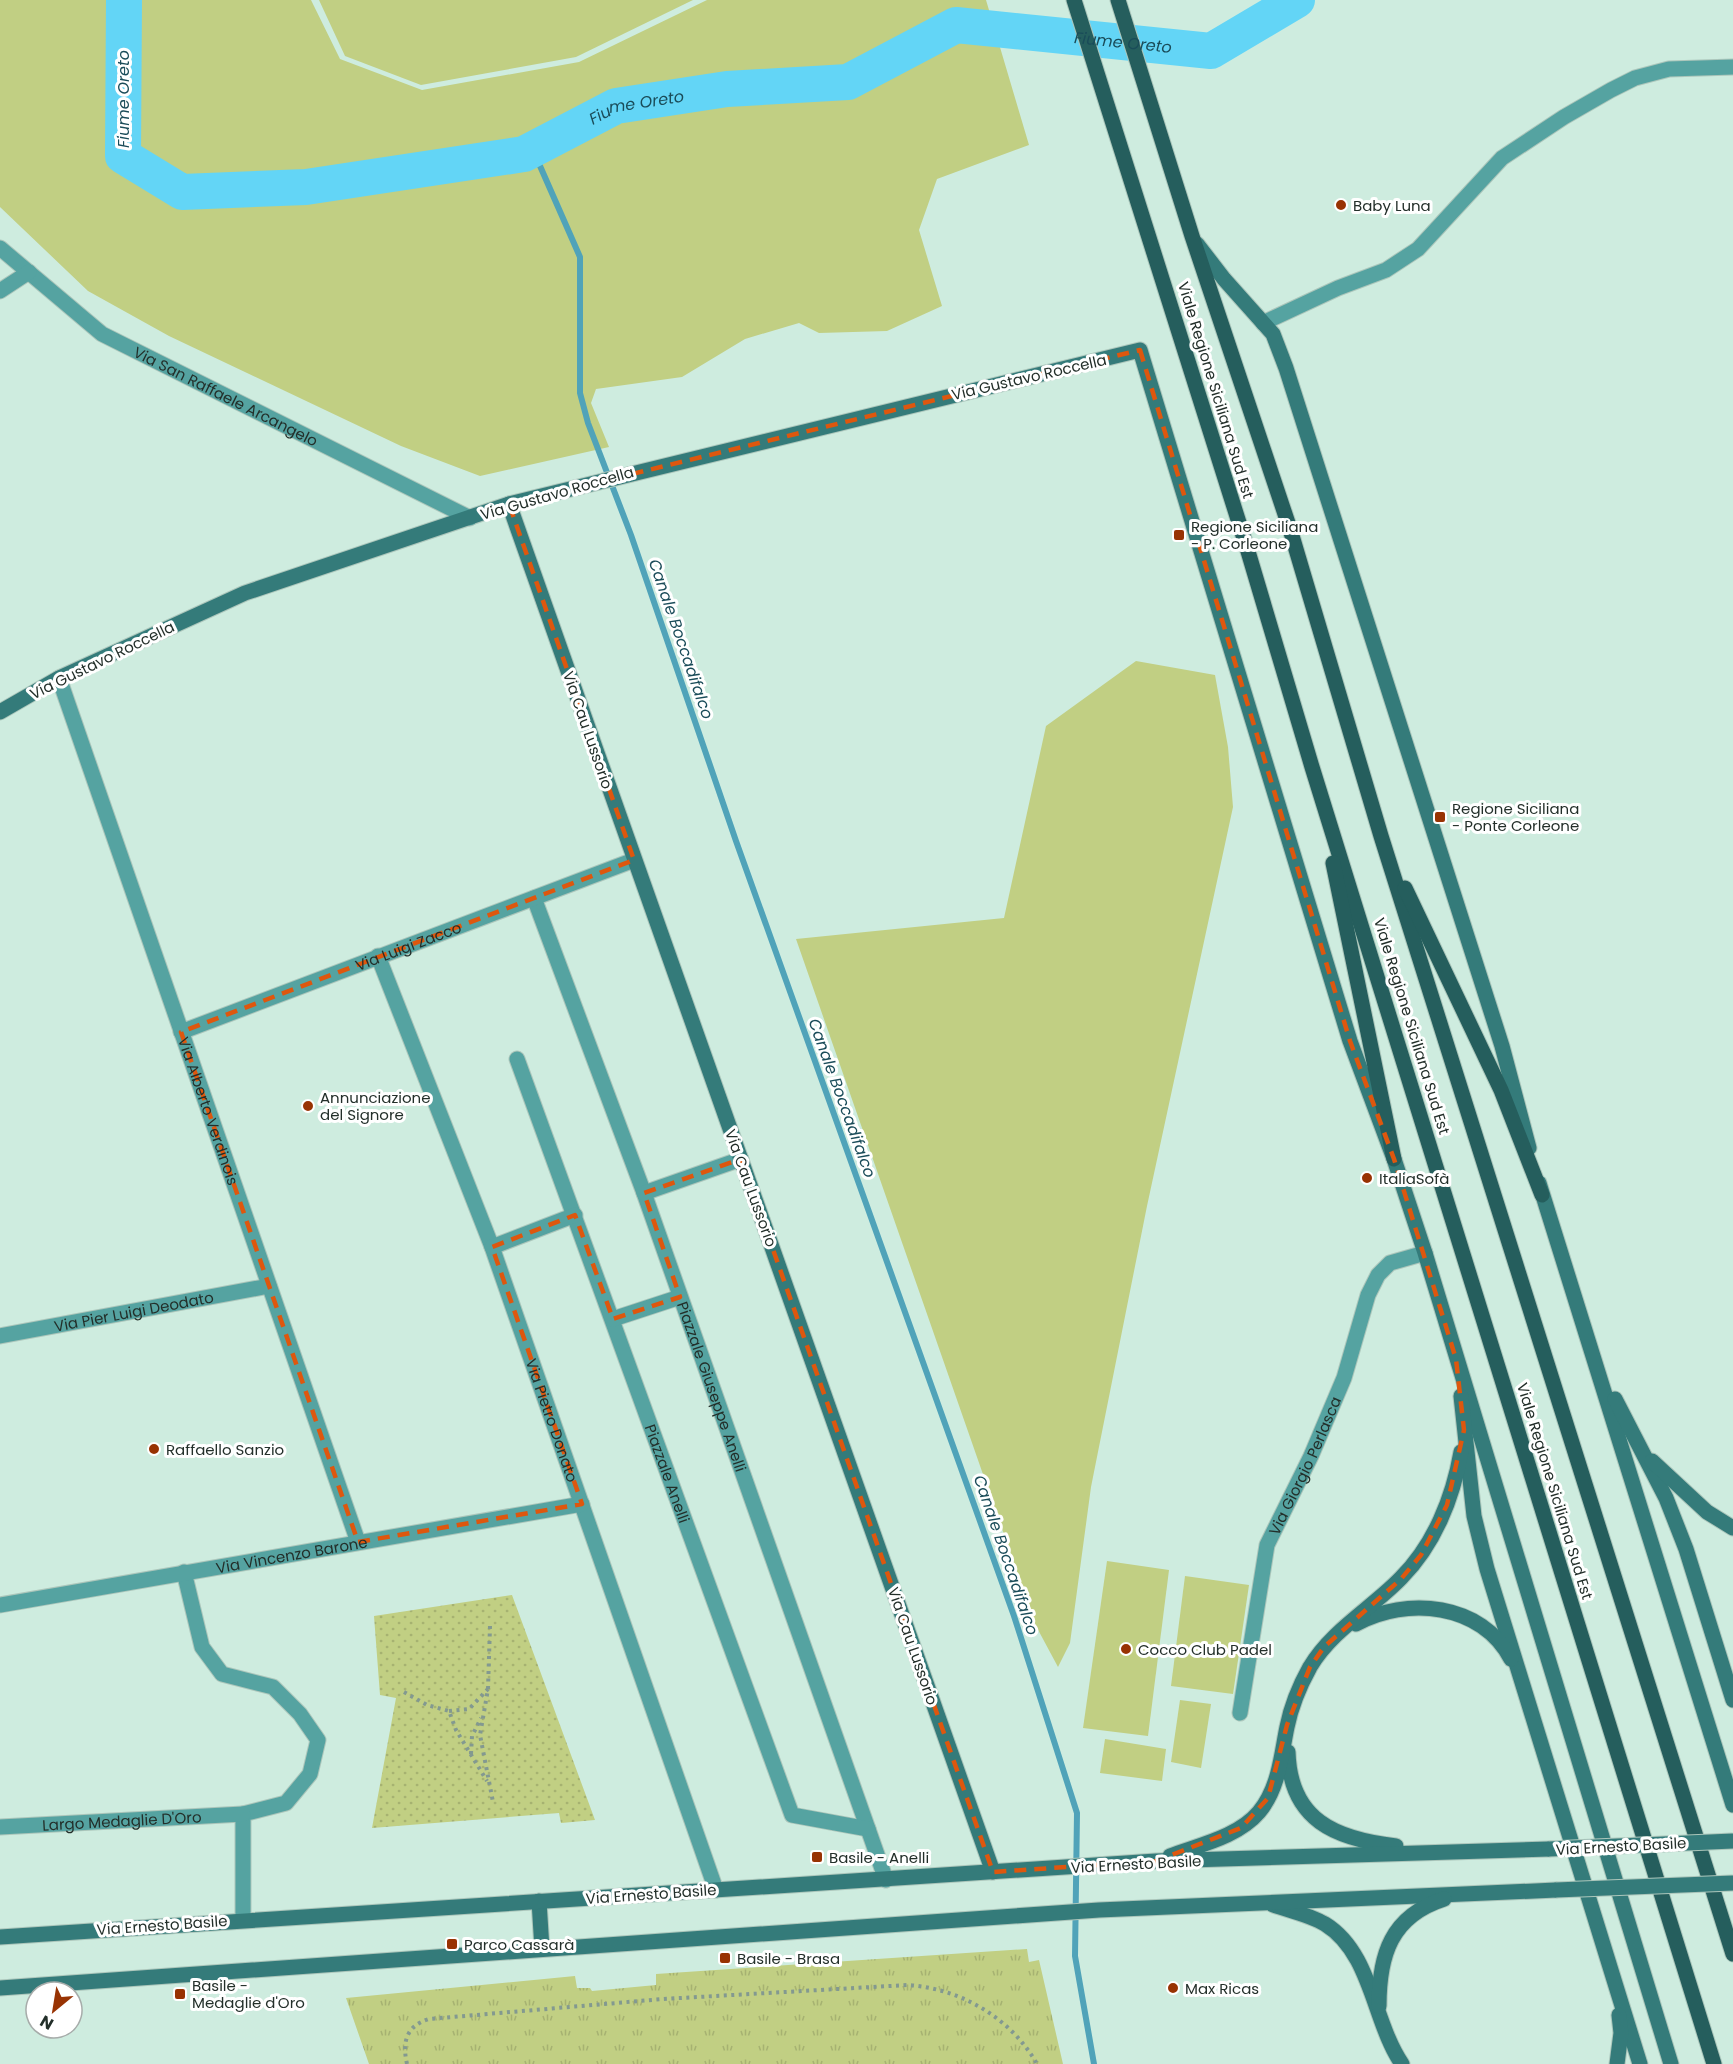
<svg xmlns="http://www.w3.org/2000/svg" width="1733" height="2064" viewBox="0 0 1733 2064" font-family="Poppins,sans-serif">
<defs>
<pattern id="park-tufts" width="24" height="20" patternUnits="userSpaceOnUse" patternTransform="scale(1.5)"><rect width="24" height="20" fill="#c1cf83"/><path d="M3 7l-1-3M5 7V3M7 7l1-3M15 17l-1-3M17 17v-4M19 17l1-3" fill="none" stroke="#a6b271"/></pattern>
<pattern id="garden-dots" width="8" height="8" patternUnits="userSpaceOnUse" patternTransform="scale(1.5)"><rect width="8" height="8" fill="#c1cf83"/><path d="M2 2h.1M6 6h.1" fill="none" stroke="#a6b271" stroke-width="1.8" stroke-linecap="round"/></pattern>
</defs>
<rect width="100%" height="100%" fill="#ceecdf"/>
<!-- grass -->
<g fill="#c1cf83">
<path d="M 0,0 L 311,0 L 340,59 L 422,90 L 579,62 L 707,0 L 986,0 L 1029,145 L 937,179 L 919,230 L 942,306 L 887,331 L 819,333 L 799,323 L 745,339 L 682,377 L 596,389 L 591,403 L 609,447 L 480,476 L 401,446 L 169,336 L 88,291 L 0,207 Z"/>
<path d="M 319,0 L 693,0 L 576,57 L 421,85 L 345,56 Z"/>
<path d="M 1136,661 L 1215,675 L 1228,747 L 1233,807 L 1147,1206 L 1091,1487 L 1070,1643 L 1058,1667 L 1036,1626 L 796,939 L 1004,918 L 1046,726 Z"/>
<path d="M 1107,1561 L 1169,1570 L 1148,1736 L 1083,1728 Z"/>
<path d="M 1185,1576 L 1249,1585 L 1233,1694 L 1171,1686 Z"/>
<path d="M 1180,1700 L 1211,1704 L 1201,1768 L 1171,1762 Z"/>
<path d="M 1105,1739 L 1166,1749 L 1162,1781 L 1100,1773 Z"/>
</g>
<!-- park -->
<path fill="url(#park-tufts)" d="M 1027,1949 L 1029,1962 L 1039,1960 L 1063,2064 L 369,2064 L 346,1998 L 575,1976 L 577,1988 L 590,1988 L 592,1991 L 656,1985 L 656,1974 Z"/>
<!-- garden -->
<path fill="url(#garden-dots)" d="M 512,1595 L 595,1820 L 561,1823 L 559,1813 L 372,1828 L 396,1698 L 380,1695 L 374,1616 Z"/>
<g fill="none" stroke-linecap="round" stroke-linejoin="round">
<!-- stream -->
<path stroke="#50a3b9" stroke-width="6" d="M 533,150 L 580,257 L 580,393 L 588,423 L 631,535 L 736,841 L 1014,1616 L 1077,1813 L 1075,1956 L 1094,2064"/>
<!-- river -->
<path stroke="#63d5f6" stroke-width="36" id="s1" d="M 124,0 L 123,156 L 182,192 L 306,187 L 524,154 L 616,106 L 727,89 L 848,82 L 956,25 L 1211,51 L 1297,0"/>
<!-- street casing -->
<g stroke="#acc6bb" stroke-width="17">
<g id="street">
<path id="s2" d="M 0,248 L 102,334 L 470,518"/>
<path d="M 0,291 L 29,272"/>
<path d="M 1263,323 L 1338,288 L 1386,270 L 1418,249 L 1502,158 L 1564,117 L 1611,90 L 1635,78 L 1669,69 L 1733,67"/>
<path id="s3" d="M 59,678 L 358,1542"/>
<path id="s4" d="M 534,898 L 644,1193 L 886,1880"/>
<path id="s5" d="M 378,956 L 492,1247 L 716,1890"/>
<path id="s6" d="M 181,1032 L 634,860"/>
<path id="s7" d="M 517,1059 L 792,1815 L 868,1829"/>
<path d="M 644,1193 L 741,1159"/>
<path d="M 492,1247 L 575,1215"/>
<path d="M 613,1319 L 680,1297"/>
<path id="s8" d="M 0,1336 L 269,1286"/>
<path d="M 184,1572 L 202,1647 L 222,1674 L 273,1687 L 300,1714 L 318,1740 L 310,1774 L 286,1803 L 243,1814 L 243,1920"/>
<path id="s9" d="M 0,1605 L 582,1504"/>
<path id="s10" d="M 1240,1713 L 1267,1545 L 1311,1456 L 1344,1378 L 1368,1295 L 1378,1275 L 1390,1263 L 1425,1253"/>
<path id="s11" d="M 0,1827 L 243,1814"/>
</g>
</g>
<!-- secondary casing -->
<g stroke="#acc6bb" stroke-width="17">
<g id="secondary">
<path d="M 1197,244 L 1224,279 L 1273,334 L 1286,368 L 1502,1046 L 1529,1148"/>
<path d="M 509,504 L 993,1872"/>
<path d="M 0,712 L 59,678 L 245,593 L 509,504 L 1140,350 L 1350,1041 L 1394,1159 L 1425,1253 L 1671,2064"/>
<path d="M 1539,1183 L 1733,1805"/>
<path d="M 1461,1396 L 1474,1516 L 1487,1569 L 1640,2064"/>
<path d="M 1615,1399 L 1666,1498 L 1686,1549 L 1733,1700"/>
<path d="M 1652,1461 L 1707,1512 L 1733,1528"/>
<path d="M 1356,1624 C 1406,1596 1482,1603 1511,1659"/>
<path d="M 1288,1752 C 1290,1820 1335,1839 1396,1846"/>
<path d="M 1170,1856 C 1199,1845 1238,1837 1259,1812 C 1279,1788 1281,1756 1287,1727 C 1291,1707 1300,1685 1310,1667 C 1332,1630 1372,1608 1401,1578 C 1434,1545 1453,1498 1461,1452"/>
<path d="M 539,1901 L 542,1949"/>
<path d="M 1273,1905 C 1291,1911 1310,1915 1325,1924 C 1372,1953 1373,2022 1402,2064"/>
<path d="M 0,1937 L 1156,1861 L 1549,1849"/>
<path d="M 0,1988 L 1099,1910 L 1556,1890"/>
<path d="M 1379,2006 C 1379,1955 1391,1916 1444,1899"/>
<path d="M 1617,2064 L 1621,2033 L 1619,2015"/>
</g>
</g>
<!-- primary casing -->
<g stroke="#acc6bb" stroke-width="17">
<g id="primary">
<path d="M 1074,0 L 1247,548 L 1312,767 L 1714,2064"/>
<path d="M 1118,0 L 1192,236 L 1290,529 L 1381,836 L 1733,1954"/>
<path d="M 1333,863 L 1394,1159"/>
<path d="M 1405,888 L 1501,1090 L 1542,1195"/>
</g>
</g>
<!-- path -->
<g stroke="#839990" stroke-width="4" stroke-dasharray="3 4.5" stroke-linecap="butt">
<path d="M 490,1626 L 488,1689 L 480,1735 L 493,1802"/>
<path d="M 404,1692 L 427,1705 L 449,1711 L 456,1730 L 487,1781"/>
<path d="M 449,1711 L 469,1709 L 488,1689"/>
<path d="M 471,1754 L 472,1736 L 481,1718"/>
<path d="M 407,2064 C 402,2042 406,2026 429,2019 L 663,1999 L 907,1985 C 960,1988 1011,2018 1037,2064"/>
</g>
<!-- street -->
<use href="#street" stroke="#55a3a1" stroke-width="15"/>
<!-- secondary -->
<use href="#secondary" stroke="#347b7a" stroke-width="15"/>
<!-- primary -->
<use href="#primary" stroke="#255e5d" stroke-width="15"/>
<!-- secondary-bridge casing -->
<g stroke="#acc6bb" stroke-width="17" stroke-linecap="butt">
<g id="secondary-bridge">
<path d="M 1549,1849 L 1733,1841"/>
<path d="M 1556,1890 L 1733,1883"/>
</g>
</g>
<!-- secondary-bridge -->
<use href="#secondary-bridge" stroke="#347b7a" stroke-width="15"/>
</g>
<!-- marked area -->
<path fill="none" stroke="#de570e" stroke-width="4.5" stroke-dasharray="12 8" stroke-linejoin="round" d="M 1140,350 L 1350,1041 L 1394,1159 L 1456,1359 L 1464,1430 L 1447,1505 L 1421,1555 L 1401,1579 L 1324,1647 L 1310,1667 L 1287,1725 L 1268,1798 L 1241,1828 L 1156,1861 L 993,1872 L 741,1159 L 644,1193 L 680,1297 L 613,1319 L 575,1215 L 492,1247 L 582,1504 L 358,1542 L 181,1032 L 634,860 L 509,504 Z"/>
<!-- markers -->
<g fill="#983303" stroke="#fff" stroke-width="2">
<circle cx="1341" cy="205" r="6"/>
<rect x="1173" y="529" width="12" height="12" rx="3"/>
<rect x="1434" y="811" width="12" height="12" rx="3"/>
<circle cx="308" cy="1106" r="6"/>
<circle cx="1367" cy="1178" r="6"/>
<circle cx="154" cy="1449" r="6"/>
<circle cx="1126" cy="1649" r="6"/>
<rect x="811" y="1851" width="12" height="12" rx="3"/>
<rect x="446" y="1938" width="12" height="12" rx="3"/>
<rect x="719" y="1952" width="12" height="12" rx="3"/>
<circle cx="1173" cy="1988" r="6"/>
<rect x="174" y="1988" width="12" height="12" rx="3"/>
</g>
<g text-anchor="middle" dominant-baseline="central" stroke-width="6" stroke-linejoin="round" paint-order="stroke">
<!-- poi labels -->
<g font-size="15" fill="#232f2a" stroke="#fff" text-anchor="start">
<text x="1353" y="205">Baby Luna</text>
<text x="1191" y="526">Regione Siciliana<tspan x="1191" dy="17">- P. Corleone</tspan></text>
<text x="1452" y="808">Regione Siciliana<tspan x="1452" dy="17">- Ponte Corleone</tspan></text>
<text x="320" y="1097">Annunciazione<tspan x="320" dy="17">del Signore</tspan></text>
<text x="1379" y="1178">ItaliaSofà</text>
<text x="166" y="1449">Raffaello Sanzio</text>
<text x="1138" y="1649">Cocco Club Padel</text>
<text x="829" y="1857">Basile - Anelli</text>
<text x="464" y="1944">Parco Cassarà</text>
<text x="737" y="1958">Basile - Brasa</text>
<text x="192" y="1985">Basile -<tspan x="192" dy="17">Medaglie d'Oro</tspan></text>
<text x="1185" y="1988">Max Ricas</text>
</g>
<!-- street labels -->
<g font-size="15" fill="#232f2a" stroke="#fff">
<text transform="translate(1029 377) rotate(-13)">Via Gustavo Roccella</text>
<text transform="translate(1216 390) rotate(73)">Viale Regione Siciliana Sud Est</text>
<text stroke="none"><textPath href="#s2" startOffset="272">Via San Raffaele Arcangelo</textPath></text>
<text transform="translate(557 493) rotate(-16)">Via Gustavo Roccella</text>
<text transform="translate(102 660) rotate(-26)">Via Gustavo Roccella</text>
<text transform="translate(588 730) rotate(71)">Via Cau Lussorio</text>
<text stroke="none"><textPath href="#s6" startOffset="243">Via Luigi Zacco</textPath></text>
<text transform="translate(1412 1026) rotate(73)">Viale Regione Siciliana Sud Est</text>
<text stroke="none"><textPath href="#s3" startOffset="458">Via Alberto Verdinois</textPath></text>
<text transform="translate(751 1188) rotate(70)">Via Cau Lussorio</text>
<text stroke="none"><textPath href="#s8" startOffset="136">Via Pier Luigi Deodato</textPath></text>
<text stroke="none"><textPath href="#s4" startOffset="520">Piazzale Giuseppe Anelli</textPath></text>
<text stroke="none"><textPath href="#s5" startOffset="496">Via Pietro Donato</textPath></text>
<text stroke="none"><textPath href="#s10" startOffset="258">Via Giorgio Perlasca</textPath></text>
<text stroke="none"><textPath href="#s7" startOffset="441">Piazzale Anelli</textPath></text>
<text transform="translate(1555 1491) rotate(73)">Viale Regione Siciliana Sud Est</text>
<text stroke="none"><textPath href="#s9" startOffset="296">Via Vincenzo Barone</textPath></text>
<text transform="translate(913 1646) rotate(71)">Via Cau Lussorio</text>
<text stroke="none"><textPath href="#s11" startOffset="122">Largo Medaglie D'Oro</textPath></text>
<text transform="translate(1621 1846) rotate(-3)">Via Ernesto Basile</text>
<text transform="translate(1136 1864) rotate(-3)">Via Ernesto Basile</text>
<text transform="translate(651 1894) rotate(-4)">Via Ernesto Basile</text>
<text transform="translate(162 1925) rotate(-4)">Via Ernesto Basile</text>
</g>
<!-- water labels -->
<g font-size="16" font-style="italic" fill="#1a4c59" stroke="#fff">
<text stroke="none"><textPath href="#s1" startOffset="1197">Fiume Oreto</textPath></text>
<text transform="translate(123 99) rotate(-90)">Fiume Oreto</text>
<text stroke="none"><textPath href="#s1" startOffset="693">Fiume Oreto</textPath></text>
<text transform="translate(681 639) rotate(71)">Canale Boccadifalco</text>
<text transform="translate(842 1098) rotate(70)">Canale Boccadifalco</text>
<text transform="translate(1006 1555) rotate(71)">Canale Boccadifalco</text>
</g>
</g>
<!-- north arrow -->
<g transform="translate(54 2010) rotate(210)"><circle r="28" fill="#ffffff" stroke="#a7acaa" stroke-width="1.5"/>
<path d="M0-4.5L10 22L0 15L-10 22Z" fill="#983303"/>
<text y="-9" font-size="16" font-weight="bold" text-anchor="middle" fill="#232f2a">N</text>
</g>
</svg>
